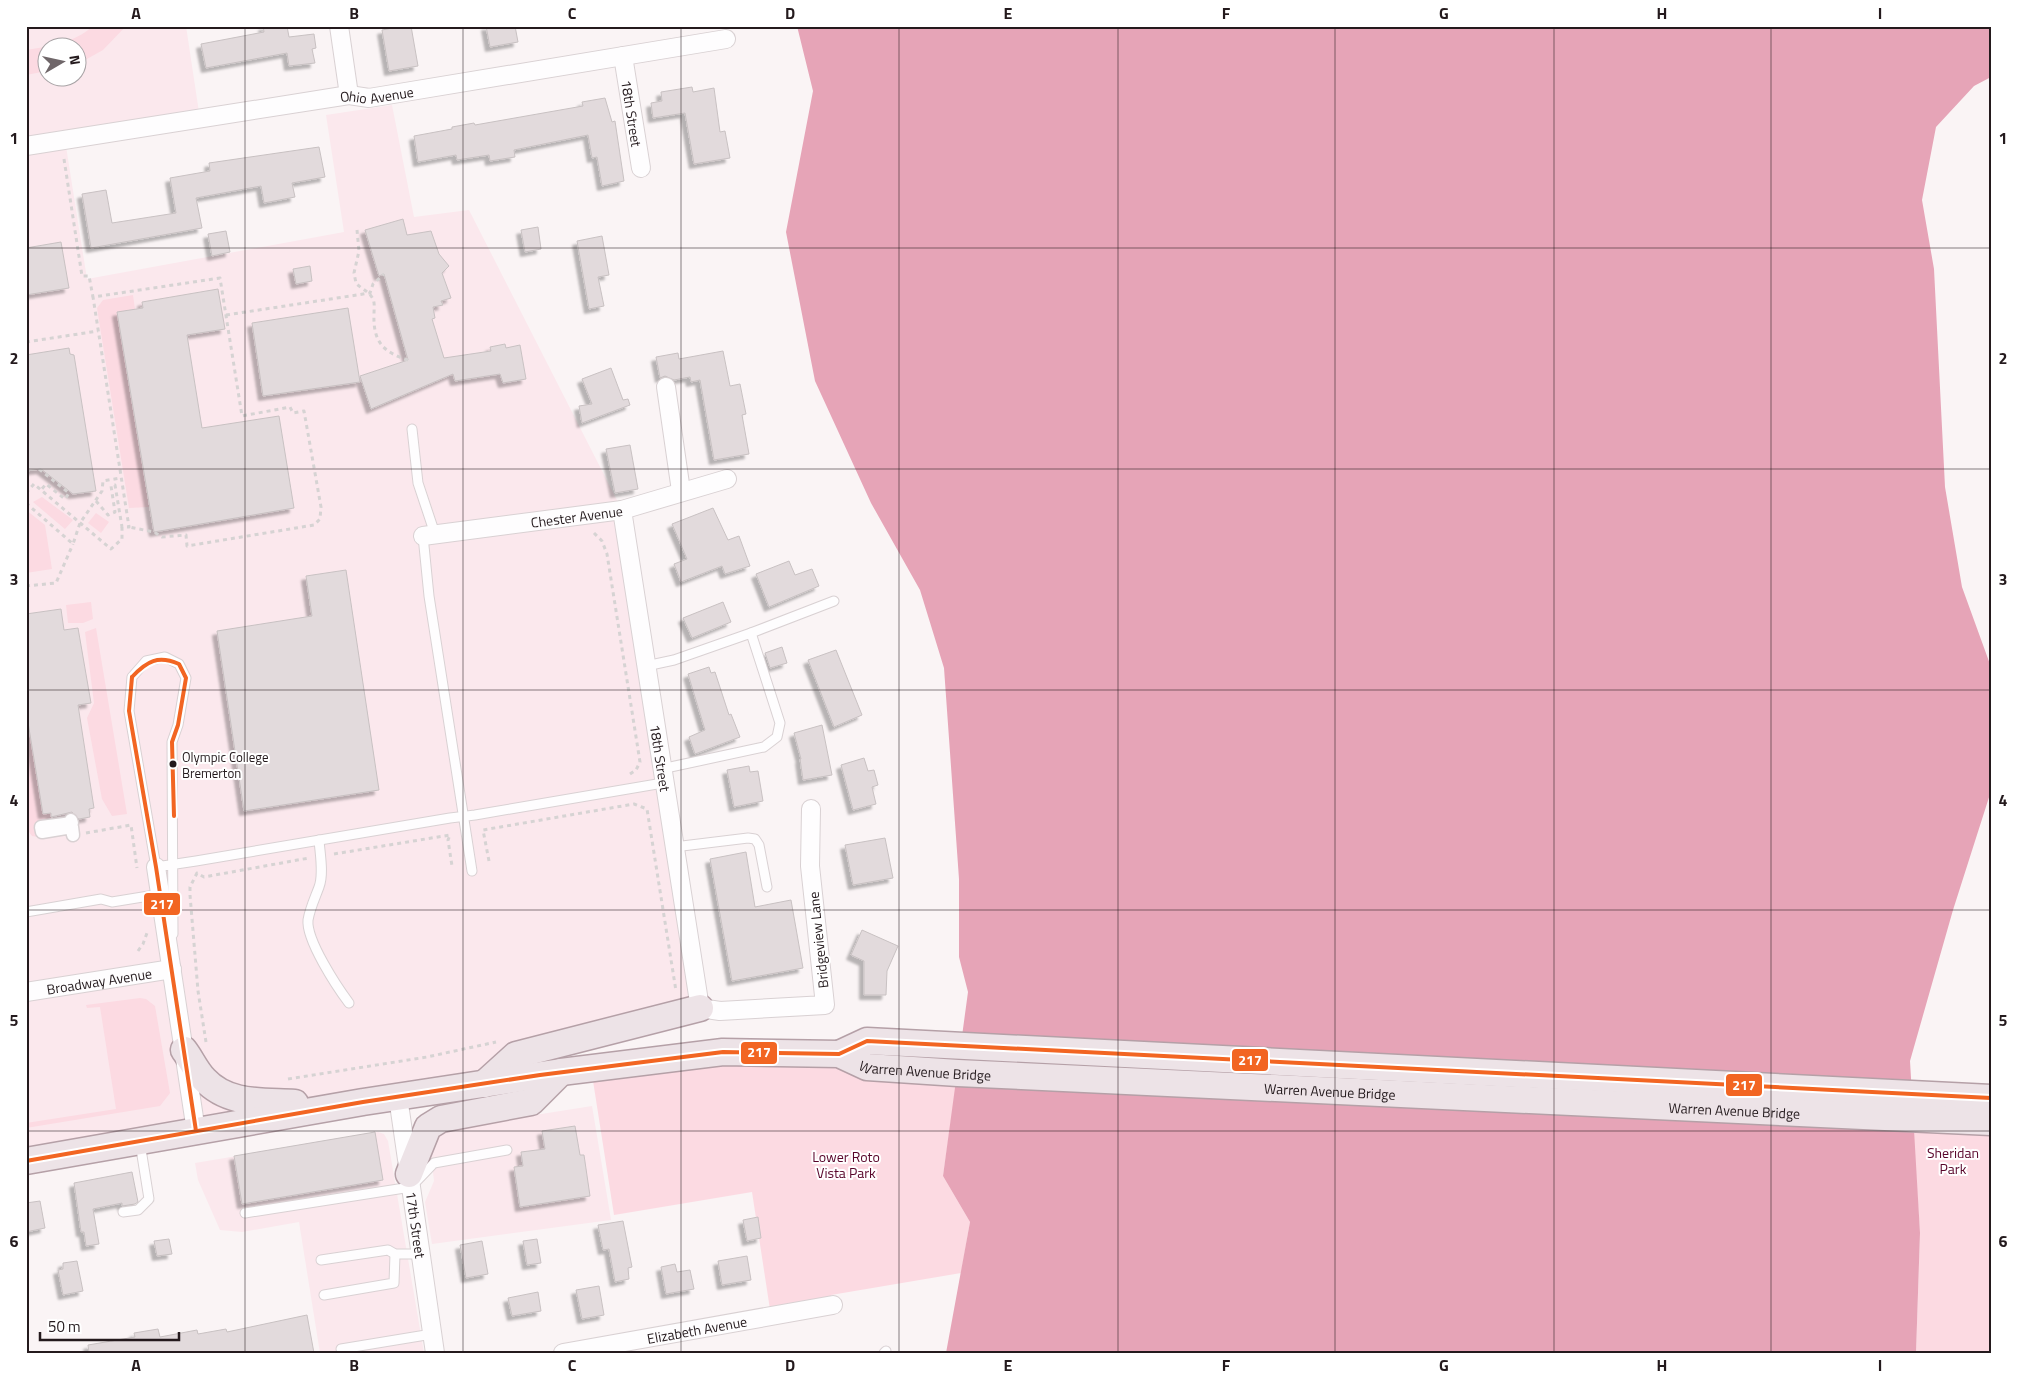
<svg xmlns="http://www.w3.org/2000/svg" width="2017" height="1379" viewBox="0 0 2017 1379" font-family="'Titillium Web',sans-serif">
<defs>
<filter id="shadow"><feDropShadow dx="-4.5" dy="4.5" stdDeviation="1" flood-color="#0004"/></filter>
</defs>
<rect width="100%" height="100%" fill="#faf4f5"/>
<!-- built -->
<g fill="#fbe8ed" fill-rule="evenodd">
<path d="M 26,26 L 186,26 L 200,119 L 65,140 L 87,279 L 344,232 L 326,115 L 392,105 L 414,217 L 469,210 L 622,510 L 700,1008 L 605,1032 L 484,1084 L 26,1161 ZM 48,48 L 78,48 L 78,78 L 48,78 Z"/>
<path d="M 592,1106 L 611,1220 L 432,1244 L 425,1202 L 434,1181 L 430,1146 L 434,1137 L 445,1129 Z"/>
<path d="M 378,1132 L 384,1134 L 388,1141 L 424,1353 L 320,1353 L 299,1222 L 242,1232 L 220,1230 L 198,1180 L 195,1163 Z"/>
</g>
<!-- green -->
<g fill="#fcdae2">
<path d="M 93,26 L 126,26 L 103,50 L 78,64 L 78,48 L 48,48 L 47,71 L 26,75 L 26,50 C 51,46 74,43 93,26 Z"/>
<path d="M 133,295 L 135,309 L 117,313 L 149,507 L 129,508 L 97,308 L 103,300 Z"/>
<path d="M 42,497 L 73,520 L 65,529 L 33,502 Z"/>
<path d="M 26,510 L 45,525 L 52,569 L 26,573 Z"/>
<path d="M 96,513 L 109,522 L 101,533 L 88,523 Z"/>
<path d="M 91,602 L 93,619 L 83,623 L 68,623 L 66,605 Z"/>
<path d="M 96,628 L 127,814 L 112,816 L 102,799 L 87,718 L 94,703 L 85,632 Z"/>
<path d="M 27,712 L 43,814 L 51,813 L 52,823 L 38,837 L 32,836 L 26,828 Z"/>
<path d="M 140,998 L 146,999 L 155,1006 L 170,1093 L 160,1106 L 26,1128 L 26,1123 L 116,1109 L 100,1007 L 87,1008 L 86,1005 Z"/>
<path d="M 683,1057 L 958,1073 L 943,1176 L 970,1222 L 961,1273 L 831,1295 L 833,1305 L 771,1316 L 752,1192 L 614,1215 L 591,1068 Z"/>
<path d="M 1912,1118 L 1991,1122 L 1991,1353 L 1916,1353 L 1920,1233 Z"/>
</g>
<!-- water -->
<path fill="#e6a4b7" d="M 797,26 L 1991,26 L 1991,77 L 1974,86 L 1936,127 L 1922,200 L 1934,269 L 1945,487 L 1962,587 L 1991,667 L 1991,791 L 1953,910 L 1910,1061 L 1920,1233 L 1916,1353 L 946,1353 L 970,1222 L 943,1176 L 968,992 L 959,957 L 959,879 L 944,668 L 920,590 L 871,503 L 815,381 L 786,232 L 813,91 Z"/>
<!-- building -->
<g fill="#e2dadc" stroke="#c8c1c2" filter="url(#shadow)">
<path d="M 263,26 L 287,26 L 289,37 L 314,34 L 316,48 L 312,49 L 315,63 L 289,66 L 287,53 L 206,68 L 201,44 L 264,32 Z"/>
<path d="M 403,26 L 411,26 L 418,66 L 389,71 L 382,30 Z"/>
<path d="M 486,26 L 515,26 L 518,42 L 490,47 Z"/>
<path d="M 692,87 L 693,92 L 714,88 L 720,132 L 725,131 L 730,158 L 694,164 L 685,113 L 653,118 L 651,103 L 662,101 L 661,92 Z"/>
<path d="M 605,98 L 612,122 L 615,121 L 624,181 L 602,186 L 597,157 L 592,158 L 588,135 L 514,150 L 515,157 L 490,161 L 489,155 L 457,160 L 456,155 L 418,162 L 414,136 L 452,129 L 452,127 L 474,123 L 475,125 L 583,106 L 582,102 Z"/>
<path d="M 319,147 L 325,177 L 292,183 L 295,197 L 264,203 L 261,186 L 196,198 L 202,228 L 91,248 L 82,194 L 106,190 L 112,223 L 176,213 L 170,178 L 210,171 L 209,163 Z"/>
<path d="M 403,219 L 407,235 L 431,231 L 439,254 L 449,266 L 442,273 L 451,298 L 441,301 L 443,305 L 433,307 L 435,318 L 432,319 L 444,358 L 491,351 L 490,347 L 505,344 L 506,348 L 520,345 L 526,379 L 503,383 L 500,374 L 455,381 L 453,374 L 371,409 L 360,376 L 408,360 L 384,274 L 379,276 L 365,230 Z"/>
<path d="M 538,227 L 541,249 L 525,252 L 521,230 Z"/>
<path d="M 226,231 L 230,252 L 212,256 L 208,234 Z"/>
<path d="M 602,236 L 609,275 L 598,277 L 604,306 L 589,309 L 577,241 Z"/>
<path d="M 61,242 L 69,288 L 26,295 L 26,248 Z"/>
<path d="M 310,266 L 312,281 L 296,284 L 293,269 Z"/>
<path d="M 218,289 L 225,329 L 187,335 L 202,428 L 279,416 L 294,508 L 154,532 L 117,312 L 143,308 L 142,302 Z"/>
<path d="M 348,308 L 360,382 L 263,396 L 252,323 Z"/>
<path d="M 69,348 L 70,354 L 74,355 L 96,491 L 73,494 L 41,469 L 26,471 L 26,355 Z"/>
<path d="M 723,351 L 730,386 L 740,384 L 746,414 L 742,415 L 749,454 L 714,460 L 700,380 L 691,382 L 690,377 L 674,380 L 665,376 L 660,378 L 656,357 L 678,353 L 679,359 Z"/>
<path d="M 611,368 L 623,400 L 628,399 L 630,405 L 582,423 L 579,406 L 592,404 L 582,379 Z"/>
<path d="M 630,445 L 638,489 L 615,493 L 606,449 Z"/>
<path d="M 713,508 L 728,540 L 739,536 L 750,566 L 725,574 L 722,566 L 681,582 L 674,564 L 687,559 L 672,524 Z"/>
<path d="M 789,561 L 795,575 L 812,569 L 819,586 L 769,607 L 756,574 Z"/>
<path d="M 346,570 L 379,790 L 244,811 L 217,631 L 312,616 L 306,576 Z"/>
<path d="M 723,602 L 731,622 L 692,638 L 683,618 Z"/>
<path d="M 61,609 L 64,630 L 78,628 L 91,703 L 78,705 L 94,808 L 89,809 L 90,817 L 79,819 L 72,812 L 51,817 L 51,813 L 43,814 L 26,710 L 26,614 Z"/>
<path d="M 782,647 L 787,663 L 770,668 L 765,653 Z"/>
<path d="M 836,650 L 862,715 L 834,727 L 808,660 Z"/>
<path d="M 709,667 L 711,673 L 715,672 L 729,715 L 731,714 L 740,737 L 695,754 L 689,737 L 705,730 L 688,674 Z"/>
<path d="M 822,725 L 832,775 L 803,780 L 800,759 L 801,759 L 794,733 Z"/>
<path d="M 864,758 L 868,771 L 874,770 L 878,785 L 872,787 L 876,804 L 853,810 L 841,765 Z"/>
<path d="M 749,766 L 750,772 L 758,771 L 763,801 L 734,807 L 727,770 Z"/>
<path d="M 885,838 L 893,878 L 853,885 L 845,845 Z"/>
<path d="M 746,852 L 755,907 L 791,900 L 803,968 L 732,981 L 710,859 Z"/>
<path d="M 862,930 L 898,946 L 887,971 L 886,995 L 864,995 L 864,961 L 851,955 Z"/>
<path d="M 575,1126 L 580,1155 L 584,1155 L 590,1196 L 520,1207 L 514,1167 L 523,1166 L 521,1152 L 545,1149 L 542,1131 Z"/>
<path d="M 375,1132 L 383,1180 L 242,1204 L 234,1156 Z"/>
<path d="M 132,1172 L 138,1202 L 135,1204 L 122,1206 L 122,1203 L 93,1209 L 99,1244 L 86,1246 L 84,1232 L 81,1232 L 74,1183 Z"/>
<path d="M 40,1201 L 45,1228 L 26,1232 L 26,1203 Z"/>
<path d="M 758,1217 L 761,1238 L 747,1241 L 743,1220 Z"/>
<path d="M 623,1221 L 632,1267 L 628,1268 L 629,1279 L 615,1282 L 609,1249 L 603,1250 L 598,1225 Z"/>
<path d="M 169,1239 L 172,1254 L 157,1256 L 154,1241 Z"/>
<path d="M 537,1239 L 541,1263 L 527,1265 L 523,1241 Z"/>
<path d="M 482,1241 L 488,1274 L 466,1278 L 460,1245 Z"/>
<path d="M 747,1256 L 751,1280 L 722,1285 L 718,1261 Z"/>
<path d="M 77,1261 L 83,1291 L 63,1295 L 58,1270 L 63,1269 L 63,1263 Z"/>
<path d="M 675,1264 L 677,1272 L 690,1270 L 694,1289 L 666,1294 L 661,1267 Z"/>
<path d="M 599,1286 L 604,1315 L 582,1319 L 576,1290 Z"/>
<path d="M 538,1292 L 541,1311 L 512,1316 L 508,1298 Z"/>
<path d="M 307,1315 L 314,1353 L 89,1353 L 88,1345 L 135,1337 L 134,1333 L 158,1329 L 160,1337 L 197,1330 L 198,1334 L 226,1329 L 227,1332 Z"/>
</g>
<g fill="none" stroke-linecap="round" stroke-linejoin="round">
<!-- service casing -->
<g stroke="#d9d1d3" stroke-width="11">
<g id="service">
<path d="M 412,429 L 418,483 L 435,534"/>
<path d="M 423,536 L 429,596 L 472,871"/>
<path d="M 751,633 L 834,601"/>
<path d="M 646,666 L 674,660 L 751,633 L 780,723 L 777,737 L 764,747 L 661,769"/>
<path d="M 319,840 C 320,854 324,874 319,887 C 315,898 310,908 308,920 C 306,940 337,987 349,1003"/>
<path d="M 674,847 L 748,838 L 755,839 L 759,845 L 767,887"/>
<path d="M 26,912 L 101,899 L 112,902 L 161,894"/>
<path d="M 173,934 L 172,742 L 178,725 L 186,678 L 179,664 L 165,657 L 146,661 L 132,677 L 129,711 L 156,867 L 196,861 L 450,818 L 475,815 L 663,783"/>
<path d="M 123,1212 L 138,1210 L 149,1199 L 140,1143"/>
<path d="M 245,1213 L 411,1187 L 434,1163 L 507,1150"/>
<path d="M 321,1260 L 388,1250 L 395,1254 L 421,1254"/>
<path d="M 324,1295 L 394,1283 L 395,1254"/>
<path d="M 341,1349 L 432,1334"/>
<path d="M 884,1353 L 886,1351"/>
</g>
</g>
<!-- pedestrian casing -->
<g stroke="#d9d1d3" stroke-width="15">
<path id="pedestrian" d="M 71,820 L 72,823 L 41,827 L 42,832 L 72,827 L 73,835"/>
</g>
<!-- minor casing -->
<g stroke="#d9d1d3" stroke-width="20">
<g id="minor">
<path d="M 339,26 L 349,95"/>
<path id="s1" d="M 623,56 L 641,168"/>
<path id="s2" d="M 26,146 L 349,95 L 369,98 L 726,39"/>
<path d="M 666,387 L 681,491"/>
<path id="s3" d="M 622,510 L 700,1008 L 720,1011 L 825,1005 L 810,866 L 811,809"/>
<path id="s4" d="M 423,536 L 622,510 L 727,479"/>
<path d="M 156,867 L 196,1131"/>
<path id="s5" d="M 26,992 L 172,969"/>
<path id="s6" d="M 398,1097 L 435,1353"/>
<path id="s7" d="M 563,1353 L 833,1305"/>
</g>
</g>
<!-- primary casing -->
<g stroke="#b5a0a7" stroke-width="29">
<g id="primary">
<path d="M 184,1050 C 191,1059 196,1071 204,1079 C 228,1105 262,1101 295,1103"/>
<path d="M 839,1054 L 867,1041 L 1991,1098"/>
<path d="M 484,1084 L 516,1055 L 700,1008"/>
<path id="s8" d="M 26,1161 L 363,1102 L 561,1072 L 723,1052 L 839,1054 L 867,1067 L 958,1073 L 1991,1122"/>
<path d="M 409,1174 L 428,1127 L 441,1119 L 531,1102 L 561,1072"/>
</g>
</g>
<!-- path -->
<g stroke="#d6d3d3" stroke-width="3" stroke-dasharray="4 4" stroke-linecap="butt">
<path d="M 64,159 L 82,276 L 89,276 L 93,297"/>
<path d="M 357,230 L 359,251 L 354,273 L 356,283 C 361,289 369,291 373,299 C 375,304 374,309 374,314 C 373,342 383,352 408,360"/>
<path d="M 226,315 L 370,293 L 373,284 L 384,274"/>
<path d="M 26,342 L 98,331"/>
<path d="M 39,469 L 69,493 L 65,499 L 46,484 L 41,490"/>
<path d="M 26,493 L 34,484 L 111,549 L 122,539 L 122,527"/>
<path d="M 96,501 L 108,515 L 115,512 L 111,486 L 115,485 L 122,527 L 129,527 L 93,297 L 220,278 L 242,416 L 290,407 L 293,413 L 304,411 L 321,507 L 320,519 L 314,525 L 187,546 L 186,535 L 162,537 L 154,532 L 129,527"/>
<path d="M 26,503 L 73,544 L 80,523 L 102,491 L 103,481 L 120,478"/>
<path d="M 594,533 L 602,541 L 607,554 L 640,762 L 636,770 L 630,774"/>
<path d="M 26,586 L 56,583 L 73,544"/>
<path d="M 86,833 L 131,825 L 137,868"/>
<path d="M 334,854 L 450,835 L 448,840 L 452,866"/>
<path d="M 489,861 L 483,830 L 634,804 L 647,809 L 676,991"/>
<path d="M 138,951 L 143,944 L 147,933"/>
<path d="M 206,1042 L 198,991 L 190,895 L 190,887 L 197,873 L 204,877 L 309,858"/>
<path d="M 288,1079 L 427,1057 L 496,1042"/>
</g>
<!-- service -->
<use href="#service" stroke="#fefdfe" stroke-width="9"/>
<!-- pedestrian -->
<use href="#pedestrian" stroke="#fefdfe" stroke-width="12"/>
<!-- minor -->
<use href="#minor" stroke="#fefdfe" stroke-width="18"/>
<!-- primary -->
<use href="#primary" stroke="#ede3e7" stroke-width="26"/>
<!-- bus-1 casing -->
<g stroke="#fff" stroke-width="8">
<g id="bus-1">
<path d="M 132,677 L 129,711 L 156,867 L 196,1131"/>
<path d="M 132,677 C 147,661 158,655 179,664 L 186,678 L 178,725 L 172,742 L 174,816"/>
<path d="M 26,1161 L 363,1102 L 540,1075 L 723,1052 L 839,1054 L 867,1041 L 1991,1098"/>
</g>
</g>
<!-- bus-1 -->
<use href="#bus-1" stroke="#f26522" stroke-width="4"/>
</g>
<!-- grid -->
<path fill="none" stroke="#241a1d" stroke-width="1" stroke-opacity="0.55" d="M 245,26 L 245,1353M 463,26 L 463,1353M 681,26 L 681,1353M 899,26 L 899,1353M 1118,26 L 1118,1353M 1335,26 L 1335,1353M 1554,26 L 1554,1353M 1771,26 L 1771,1353M 26,248 L 1991,248M 26,469 L 1991,469M 26,690 L 1991,690M 26,910 L 1991,910M 26,1131 L 1991,1131"/>
<!-- markers -->
<circle fill="#241a1d" stroke="#fff" stroke-width="2" cx="173" cy="764" r="4.5"/>
<g text-anchor="middle" dominant-baseline="central" stroke-width="4" stroke-linejoin="round" paint-order="stroke">
<!-- bus labels -->
<g font-size="13" fill="#241a1d" stroke="#fff" text-anchor="start">
<text x="182" y="757">Olympic College<tspan x="182" dy="16">Bremerton</tspan></text>
</g>
<!-- street labels -->
<g font-size="14" fill="#241a1d" stroke="#fff">
<text stroke="none"><textPath href="#s2" startOffset="355">Ohio Avenue</textPath></text>
<text stroke="none"><textPath href="#s1" startOffset="58">18th Street</textPath></text>
<text stroke="none"><textPath href="#s4" startOffset="155">Chester Avenue</textPath></text>
<text stroke="none"><textPath href="#s3" startOffset="251">18th Street</textPath></text>
<text transform="translate(818 940) rotate(-96)">Bridgeview Lane</text>
<text stroke="none"><textPath href="#s5" startOffset="74">Broadway Avenue</textPath></text>
<text stroke="none"><textPath href="#s8" startOffset="911">Warren Avenue Bridge</textPath></text>
<text stroke="none"><textPath href="#s8" startOffset="1316">Warren Avenue Bridge</textPath></text>
<text stroke="none"><textPath href="#s8" startOffset="1721">Warren Avenue Bridge</textPath></text>
<text stroke="none"><textPath href="#s6" startOffset="129">17th Street</textPath></text>
<text stroke="none"><textPath href="#s7" startOffset="136">Elizabeth Avenue</textPath></text>
</g>
<!-- park labels -->
<g font-size="14" fill="#58052a" stroke="#fff">
<text x="1953" y="1152">Sheridan<tspan x="1953" dy="16">Park</tspan></text>
<text x="846" y="1156">Lower Roto<tspan x="846" dy="16">Vista Park</tspan></text>
</g>
</g>
<g stroke="#fff" stroke-width="2">
<rect x="143" y="892" width="38" height="24" rx="5" fill="#f26522"/>
<rect x="740" y="1041" width="38" height="24" rx="5" fill="#f26522"/>
<rect x="1231" y="1048" width="38" height="24" rx="5" fill="#f26522"/>
<rect x="1725" y="1073" width="38" height="24" rx="5" fill="#f26522"/>
</g>
<g font-size="14" text-anchor="middle" font-weight="bold" fill="#fff">
<text x="162" y="909">217</text>
<text x="759" y="1057">217</text>
<text x="1250" y="1065">217</text>
<text x="1744" y="1090">217</text>
</g>
<!-- border -->
<rect width="2017" height="1379" fill="none" stroke="#ffffff" stroke-width="55"/>
<!-- north arrow -->
<g transform="translate(62 62) rotate(81)"><circle r="24" fill="#ffffff" stroke="#a7a3a5"/>
<path d="M0-4L9 19L0 12L-9 19Z" fill="#6f6669"/>
<text y="-8" font-size="14" font-weight="bold" text-anchor="middle" fill="#241a1d">N</text>
</g>
<!-- scale -->
<path d="M40 1332v8h139v-8" fill="none" stroke="#241a1d" stroke-width="2.5"/>
<text x="48" y="1332" font-size="15" fill="#241a1d" stroke="#ffffff" stroke-width="4" paint-order="stroke">50 m</text>
<rect x="28" y="28" width="1962" height="1324" fill="none" stroke="#241a1d" stroke-width="2"/>
<g font-size="16" text-anchor="middle" font-weight="bold" fill="#241a1d">
<text x="136" y="19">A</text>
<text x="354" y="19">B</text>
<text x="572" y="19">C</text>
<text x="790" y="19">D</text>
<text x="1008" y="19">E</text>
<text x="1226" y="19">F</text>
<text x="1444" y="19">G</text>
<text x="1662" y="19">H</text>
<text x="1880" y="19">I</text>
<text x="14" y="144">1</text>
<text x="2003" y="144">1</text>
<text x="14" y="364">2</text>
<text x="2003" y="364">2</text>
<text x="14" y="585">3</text>
<text x="2003" y="585">3</text>
<text x="14" y="806">4</text>
<text x="2003" y="806">4</text>
<text x="14" y="1026">5</text>
<text x="2003" y="1026">5</text>
<text x="14" y="1247">6</text>
<text x="2003" y="1247">6</text>
<text x="136" y="1371">A</text>
<text x="354" y="1371">B</text>
<text x="572" y="1371">C</text>
<text x="790" y="1371">D</text>
<text x="1008" y="1371">E</text>
<text x="1226" y="1371">F</text>
<text x="1444" y="1371">G</text>
<text x="1662" y="1371">H</text>
<text x="1880" y="1371">I</text>
</g>
</svg>
